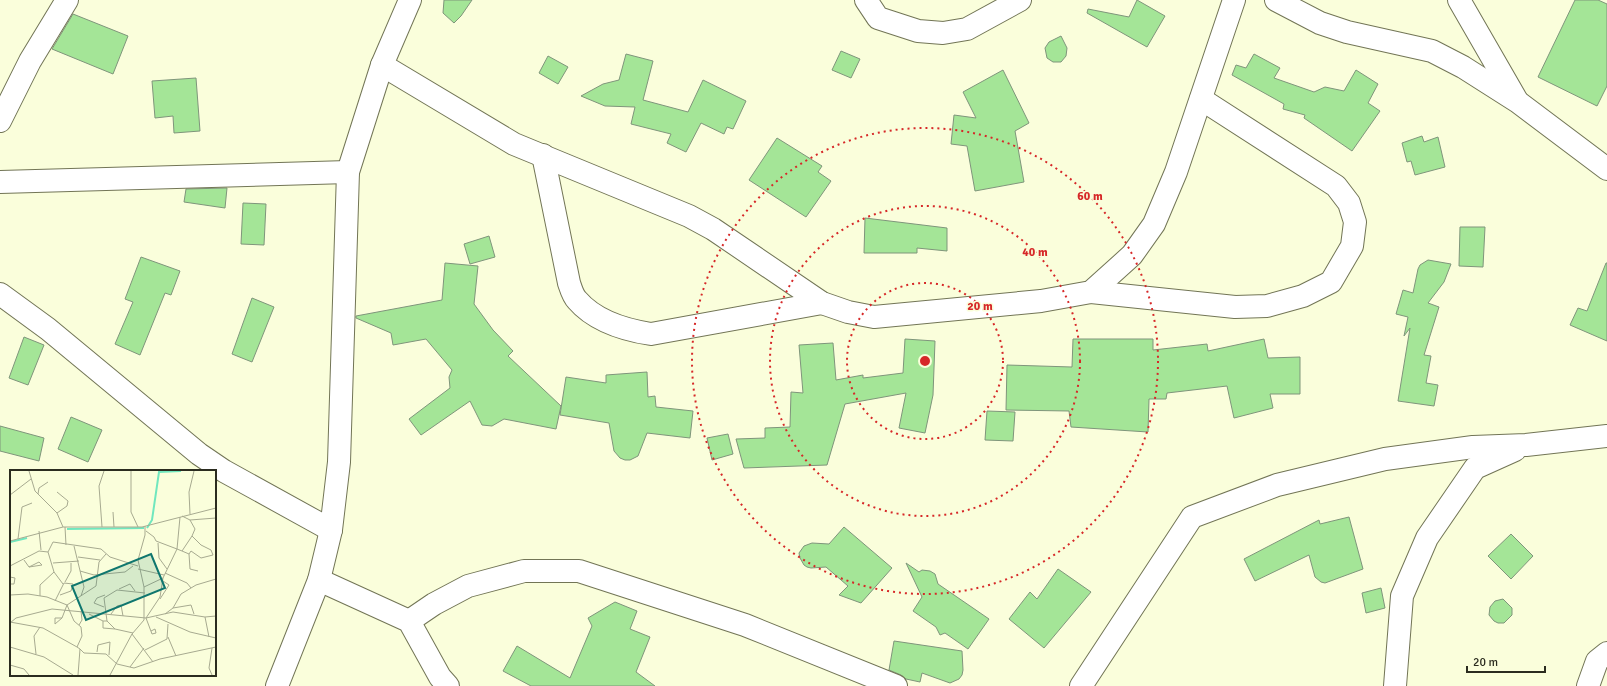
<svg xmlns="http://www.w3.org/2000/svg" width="1607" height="686" viewBox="0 0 1607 686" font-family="Signika,sans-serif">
<rect width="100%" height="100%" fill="#fafedb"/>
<!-- building -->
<g fill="#a4e597" stroke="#7f957b">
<path d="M 444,0 L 472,0 L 461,16 L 454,23 L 443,13 Z"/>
<path d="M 1137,0 L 1165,16 L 1147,47 L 1087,13 L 1088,9 L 1129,17 Z"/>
<path d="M 1575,0 L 1598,0 L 1607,4 L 1607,86 L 1597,106 L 1538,77 Z"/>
<path d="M 73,14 L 128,36 L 113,74 L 52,49 Z"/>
<path d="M 1061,36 L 1067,48 L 1066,56 L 1061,62 L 1053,62 L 1047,58 L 1045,48 L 1049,42 Z"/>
<path d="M 841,51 L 860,59 L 851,78 L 832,70 Z"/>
<path d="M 626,54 L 653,61 L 643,100 L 688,112 L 703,80 L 746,101 L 733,129 L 727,127 L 724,134 L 701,123 L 686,152 L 667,143 L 671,134 L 631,124 L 635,107 L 605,106 L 581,96 L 603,84 L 619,80 Z"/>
<path d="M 1254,54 L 1280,68 L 1274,78 L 1314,92 L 1325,87 L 1344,91 L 1356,70 L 1378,84 L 1368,103 L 1380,111 L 1352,151 L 1304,118 L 1305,115 L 1283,109 L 1284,104 L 1232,75 L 1236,65 L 1246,68 Z"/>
<path d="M 548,56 L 568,67 L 558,84 L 539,73 Z"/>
<path d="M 1003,70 L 1029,123 L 1015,131 L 1024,182 L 975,191 L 967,146 L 951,144 L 954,115 L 976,118 L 963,92 Z"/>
<path d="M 196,78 L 200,131 L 174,133 L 173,116 L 155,118 L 152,81 Z"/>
<path d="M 1422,136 L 1424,142 L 1438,137 L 1445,167 L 1415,175 L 1411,161 L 1407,162 L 1402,143 Z"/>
<path d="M 777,138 L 822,166 L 818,172 L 831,181 L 806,217 L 749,180 Z"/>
<path d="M 227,188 L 225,208 L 184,202 L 186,189 Z"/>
<path d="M 243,203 L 266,204 L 264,245 L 241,244 Z"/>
<path d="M 865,218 L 947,228 L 947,251 L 917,248 L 917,253 L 864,253 Z"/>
<path d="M 1460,227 L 1485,227 L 1483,267 L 1459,266 Z"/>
<path d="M 489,236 L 495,257 L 470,264 L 464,244 Z"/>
<path d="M 141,257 L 180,271 L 171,295 L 165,293 L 140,355 L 115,344 L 133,302 L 125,299 Z"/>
<path d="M 1428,260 L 1451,264 L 1444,282 L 1428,303 L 1439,307 L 1424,355 L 1431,356 L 1426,383 L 1438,385 L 1434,406 L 1398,401 L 1410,328 L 1404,336 L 1408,317 L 1396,314 L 1403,290 L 1413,293 L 1418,269 L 1420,265 Z"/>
<path d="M 445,263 L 478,266 L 474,304 L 493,330 L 513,351 L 508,356 L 561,406 L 556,429 L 504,419 L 492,426 L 482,425 L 470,401 L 421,435 L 409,419 L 450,388 L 449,377 L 452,370 L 426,339 L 393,345 L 391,333 L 356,318 L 356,316 L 442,300 Z"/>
<path d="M 1606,263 L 1607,263 L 1607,341 L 1570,325 L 1578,308 L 1587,311 Z"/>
<path d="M 252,298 L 274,307 L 252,362 L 232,354 Z"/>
<path d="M 24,337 L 44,345 L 28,385 L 9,378 Z"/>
<path d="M 905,339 L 935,341 L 933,395 L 925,433 L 899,428 L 906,393 L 845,404 L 827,465 L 744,468 L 736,439 L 765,438 L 765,428 L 790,427 L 791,392 L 803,393 L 799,345 L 833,343 L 836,380 L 863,375 L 863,378 L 903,373 Z"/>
<path d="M 1073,339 L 1153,339 L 1153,350 L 1207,344 L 1208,351 L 1264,339 L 1268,358 L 1300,357 L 1300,394 L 1270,394 L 1273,408 L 1234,418 L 1227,386 L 1167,393 L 1166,399 L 1149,399 L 1148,432 L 1071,427 L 1069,411 L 1006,410 L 1007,365 L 1072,367 Z"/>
<path d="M 647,372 L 648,397 L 655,396 L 656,407 L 693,411 L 690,438 L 647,433 L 638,456 L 630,460 L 625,460 L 620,458 L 614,451 L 609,423 L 560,415 L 566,377 L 606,383 L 606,375 Z"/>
<path d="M 987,411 L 1015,412 L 1013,441 L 985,440 Z"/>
<path d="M 71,417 L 102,430 L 88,462 L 58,449 Z"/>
<path d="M 0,426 L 44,438 L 39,461 L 0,451 Z"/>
<path d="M 728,434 L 733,454 L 712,460 L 707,438 Z"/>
<path d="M 1349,517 L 1363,569 L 1325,583 L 1321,582 L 1315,577 L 1309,555 L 1255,581 L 1244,559 L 1319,520 L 1320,524 Z"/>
<path d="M 844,527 L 892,568 L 861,603 L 839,595 L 848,586 L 826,567 L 811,568 L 807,567 L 804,565 L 800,558 L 799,553 L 804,546 L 812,543 L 829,544 Z"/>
<path d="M 1511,534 L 1533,556 L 1511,579 L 1488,556 Z"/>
<path d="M 906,563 L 919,572 L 922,570 L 930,571 L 935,574 L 938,584 L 989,619 L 968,649 L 945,633 L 940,635 L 936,627 L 913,611 L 922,597 Z"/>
<path d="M 1058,569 L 1091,592 L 1044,648 L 1009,619 L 1030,592 L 1037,599 Z"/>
<path d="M 1381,588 L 1385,608 L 1366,613 L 1362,593 Z"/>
<path d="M 1503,599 L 1512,608 L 1512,615 L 1504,623 L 1498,623 L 1494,621 L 1489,615 L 1490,607 L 1495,601 Z"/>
<path d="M 615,602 L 637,611 L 630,629 L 650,637 L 636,672 L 655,686 L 531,686 L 503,671 L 517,646 L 570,678 L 592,626 L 588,618 Z"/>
<path d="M 894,641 L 962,651 L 963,670 L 962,675 L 959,679 L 950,683 L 922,673 L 920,682 L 906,679 L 901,675 L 889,670 Z"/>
</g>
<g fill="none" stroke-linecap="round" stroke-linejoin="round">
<!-- street casing -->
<g stroke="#727556" stroke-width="24">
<g id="street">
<path d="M 866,0 L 878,18 L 918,31 L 943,33 L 967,29 L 1020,0"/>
<path d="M 1276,0 L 1320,23 L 1347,32 L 1432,51 L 1463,67 L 1518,102 L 1607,169"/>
<path d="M 1459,0 L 1516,99"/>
<path d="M 382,65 L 514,144 L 689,216 L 713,229 L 822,303 L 848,312 L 874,317 L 1041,301 L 1091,292 L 1132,255 L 1154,224 L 1176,172 L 1234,0"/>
<path d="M 0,121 L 30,61 L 67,0"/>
<path d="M 543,155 L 569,283 C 571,289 573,296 577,300 C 595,321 625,330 651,334 L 822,303"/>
<path d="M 0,182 L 348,172"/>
<path d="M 1091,292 L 1235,307 L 1267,306 L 1303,296 L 1331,282 L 1352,246 L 1355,222 L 1349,203 L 1336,186 L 1201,99"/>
<path d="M 0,294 L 48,329 L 199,454 L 224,471 L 331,530"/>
<path d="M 319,580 L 409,621 L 440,677 L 448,686"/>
<path d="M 409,621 L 434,604 L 468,586 L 524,571 L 579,571 L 745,625 L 896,686"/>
<path d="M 277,686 L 319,580 L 331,530 L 339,462 L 348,172 L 382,65 L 410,0"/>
<path d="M 1081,686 L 1192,517 L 1277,485 L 1385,459 L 1473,447 L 1526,445 L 1607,436"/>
<path d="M 1395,686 L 1402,596 L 1427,538 L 1475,468 L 1515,450"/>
<path d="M 1588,686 L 1597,661 L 1607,653"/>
</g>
</g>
<!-- street -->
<use href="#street" stroke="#fff" stroke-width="22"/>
</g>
<!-- distance rings -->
<g fill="none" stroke="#d62828" stroke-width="2" stroke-dasharray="2 4">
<circle cx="925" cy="361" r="78"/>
<circle cx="925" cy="361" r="155"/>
<circle cx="925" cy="361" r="233"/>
</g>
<!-- overview -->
<g transform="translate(10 470)">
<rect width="206" height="206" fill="#fafedb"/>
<path fill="none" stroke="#70e7be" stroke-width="2" d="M 137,58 L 142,50 L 149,2 L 171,1M 57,59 L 134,58M 0,72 L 17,68"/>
<path fill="none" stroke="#a7aa90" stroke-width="1" d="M 19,1 L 25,21 L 47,43 L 53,57M 121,1 L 121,42 L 128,57M 47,22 L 58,31 L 57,36 L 47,43M 28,24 L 29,18 L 38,12M 0,25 L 21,9M 103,42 L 104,57M 180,44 L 179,22 L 184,1M 172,46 L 180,50 L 206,48M 55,57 L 56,75M 92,57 L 89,16 L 94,1M 29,61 L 31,80M 136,61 L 144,67 L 146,71 L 167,79 L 170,47M 8,69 L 12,37 L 22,33M 0,71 L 53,57 L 132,57 L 206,38M 148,73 L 149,88 L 157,99M 64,76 L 74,117 L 71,126M 172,81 L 179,84 L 181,81 L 191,88 L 203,85 L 201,80 L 191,75 L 182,66 L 185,59 L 180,50M 179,84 L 180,99 L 188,101M 68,87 L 90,90M 14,90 L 19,97 L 29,92 L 32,95 L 19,97M 43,93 L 69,91M 0,96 L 29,81 L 38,82M 128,99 L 154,105M 70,101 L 84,105 L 115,102 L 123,96M 44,102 L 53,114M 155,103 L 177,113 L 181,118M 0,107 L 5,108 L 4,114 L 0,114M 55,112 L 61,101 L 61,93M 134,117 L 153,108 L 167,79 L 172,81 L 182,66M 109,119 L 120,114 L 125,121M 0,125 L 18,124 L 37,127 L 57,135 L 64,151 L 71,157 L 72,166 L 67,177M 30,126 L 30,115 L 44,102 L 38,82 L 43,72 L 91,79 L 100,87 L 128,96M 150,129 L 159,115 L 153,111M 45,131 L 54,113 L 63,114 L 61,121 L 50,125M 94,137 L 84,133 L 87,128 L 95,125M 163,138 L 181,135 L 184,144M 79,144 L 93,151M 101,144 L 107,136 L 111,135 L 113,146M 155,144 L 163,138 L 171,124 L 186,115 L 206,109M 146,147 L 180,162 L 206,168M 195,147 L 199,167M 52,148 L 45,148 L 45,154 L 52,148 L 57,135 L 86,116 L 89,92 L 96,84M 97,151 L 93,151 L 93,158 L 105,159M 0,152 L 33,158 L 67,177 L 70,179 L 68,205M 0,153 L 6,148 L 42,139 L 136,148 L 163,142 L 195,147 L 206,146M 69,155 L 72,150 L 71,141M 141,161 L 145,159 L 146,163 L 142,164 L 136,148 L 150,127 L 153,108M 123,163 L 105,159 L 97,151 L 94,128 L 107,120 L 135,123M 122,164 L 143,192M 158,167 L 166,186M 0,177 L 34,187 L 63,205M 70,179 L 74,183 L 96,184 L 107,194 L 124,198 L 150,189 L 206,177M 135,180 L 157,169 L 158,154M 87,182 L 88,175 L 100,172 L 99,185M 26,184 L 24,166 L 30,157M 0,195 L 14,199 L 19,205M 120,197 L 134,178M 100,205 L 122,164 L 134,150 L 134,117 L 128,90 L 135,65 L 135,56M 202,205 L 199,198 L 202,178"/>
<path fill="#0f766e" fill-opacity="0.15" stroke="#0f766e" stroke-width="2" d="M 141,84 L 155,118 L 76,150 L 62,116 Z"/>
<rect width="206" height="206" fill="none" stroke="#2b2c1f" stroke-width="2"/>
</g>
<circle cx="925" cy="361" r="6" fill="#d62828" stroke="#fafedb" stroke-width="2"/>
<g font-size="12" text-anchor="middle" font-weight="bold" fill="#d62828" stroke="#fafedb" stroke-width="3" stroke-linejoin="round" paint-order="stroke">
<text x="1090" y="200">60 m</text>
<text x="1035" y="256">40 m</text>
<text x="980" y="310">20 m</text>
</g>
<!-- scale -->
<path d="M1467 666v6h78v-6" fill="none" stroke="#2b2c1f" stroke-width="2"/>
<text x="1473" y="666" font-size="12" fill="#2b2c1f" stroke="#fafedb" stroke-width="3" paint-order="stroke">20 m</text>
</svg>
